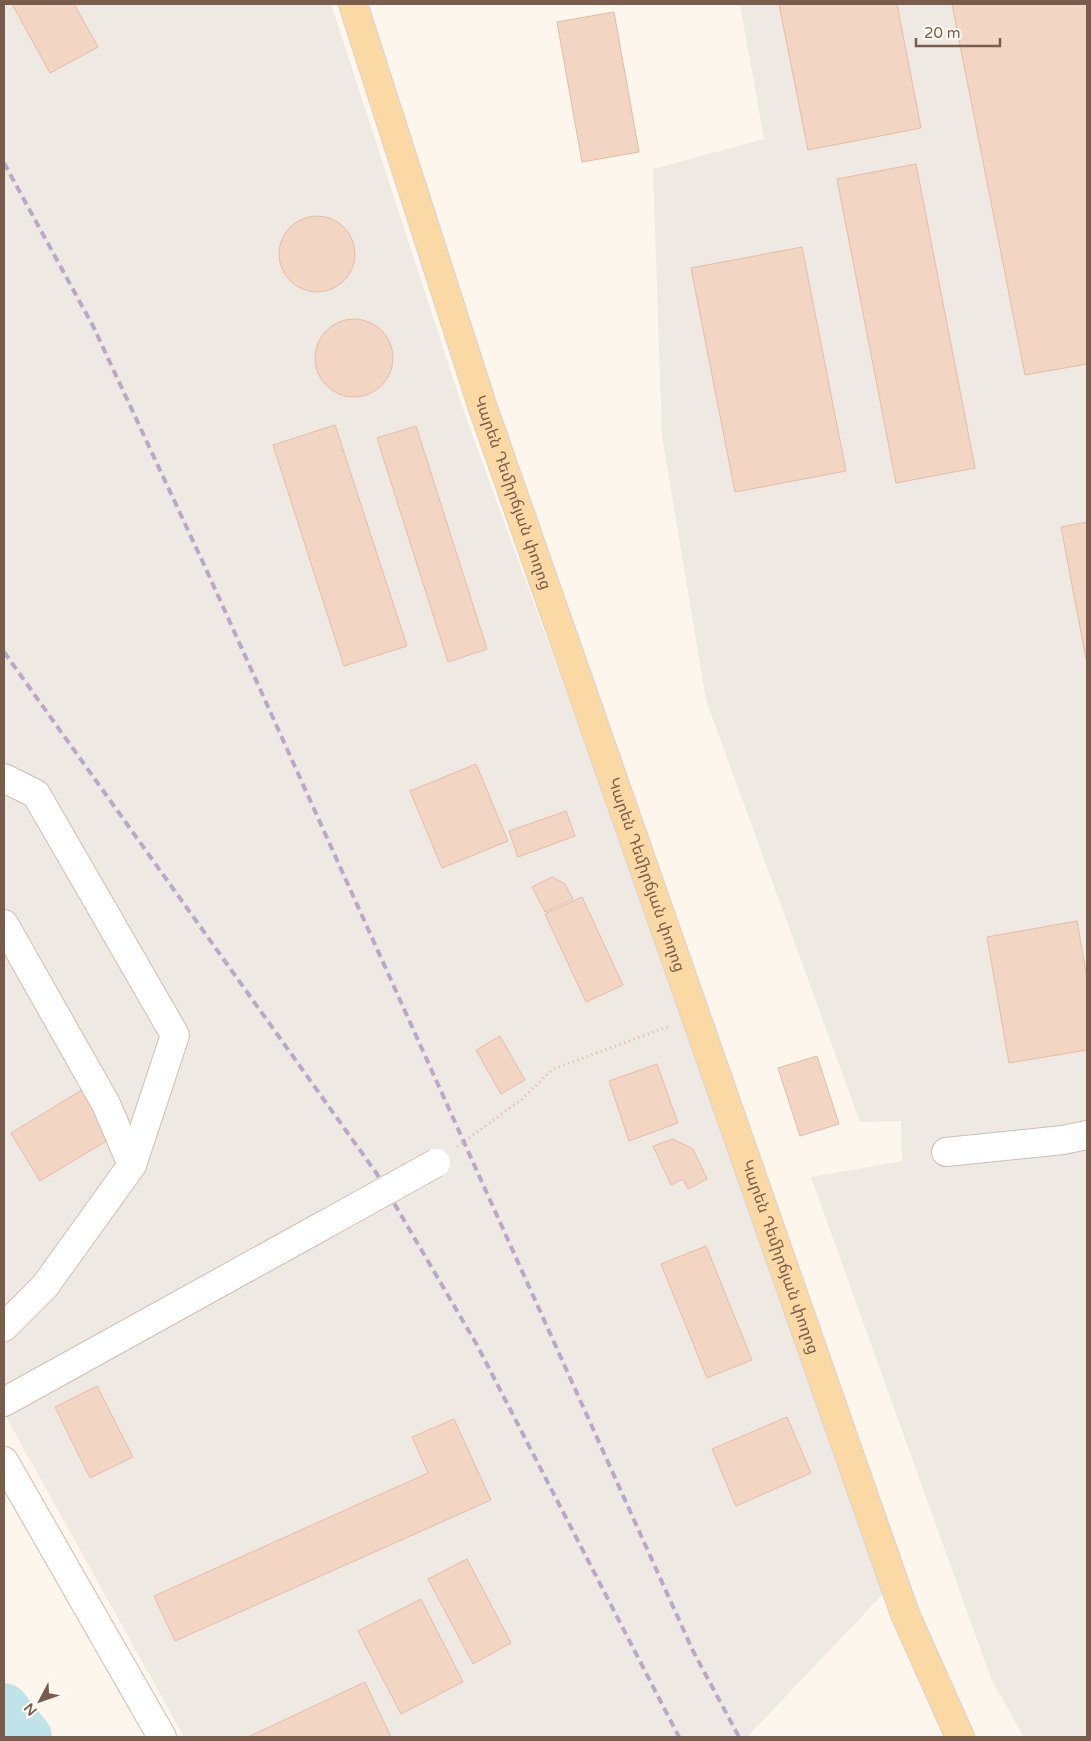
<svg xmlns="http://www.w3.org/2000/svg" width="1091" height="1741" viewBox="0 0 1091 1741" font-family="'Varela Round','Noto Sans Armenian',sans-serif">
<rect width="100%" height="100%" fill="#fdf6ec"/>
<!-- industrial -->
<g fill="#efe9e4">
<path d="M 4,4 L 331,4 L 463,409 L 664,961 L 883,1594 L 747,1737 L 184,1737 L 4,1413 Z"/>
<path d="M 740,4 L 1087,4 L 1087,1737 L 1024,1737 L 992,1681 L 811,1177 L 902,1161 L 901,1121 L 860,1122 L 706,700 L 662,436 L 653,169 L 764,139 Z"/>
</g>
<g fill="none" stroke-linecap="round" stroke-linejoin="round">
<!-- river -->
<path stroke="#bfe3e8" stroke-width="50" d="M 4,1708 L 27,1737"/>
</g>
<!-- building -->
<g fill="#f3d5c3" stroke="#e6bba3">
<path d="M 12,4 L 74,4 L 98,47 L 50,73 Z"/>
<path d="M 779,4 L 897,4 L 921,128 L 808,150 Z"/>
<path d="M 952,4 L 1087,4 L 1087,364 L 1025,375 Z"/>
<path d="M 614,12 L 639,152 L 582,162 L 557,22 Z"/>
<path d="M 916,164 L 975,468 L 896,483 L 837,179 Z"/>
<circle cx="317" cy="254" r="38"/>
<path d="M 802,247 L 846,471 L 735,492 L 691,268 Z"/>
<circle cx="354" cy="358" r="39"/>
<path d="M 335,425 L 407,646 L 344,666 L 273,445 Z"/>
<path d="M 416,426 L 487,649 L 448,662 L 377,438 Z"/>
<path d="M 1087,522 L 1087,664 L 1061,527 Z"/>
<path d="M 476,764 L 508,841 L 442,868 L 410,791 Z"/>
<path d="M 566,811 L 575,836 L 518,857 L 509,831 Z"/>
<path d="M 552,877 L 565,884 L 573,899 L 545,912 L 532,887 Z"/>
<path d="M 582,897 L 623,985 L 586,1002 L 545,914 Z"/>
<path d="M 1077,921 L 1087,978 L 1087,1050 L 1009,1063 L 987,937 Z"/>
<path d="M 500,1036 L 525,1080 L 501,1094 L 476,1050 Z"/>
<path d="M 817,1056 L 839,1124 L 800,1136 L 778,1068 Z"/>
<path d="M 657,1064 L 678,1123 L 629,1141 L 609,1081 Z"/>
<path d="M 82,1090 L 111,1138 L 40,1181 L 11,1133 Z"/>
<path d="M 673,1139 L 693,1149 L 707,1179 L 688,1189 L 683,1179 L 671,1185 L 653,1146 Z"/>
<path d="M 706,1246 L 752,1360 L 707,1378 L 661,1264 Z"/>
<path d="M 97,1386 L 133,1457 L 90,1478 L 55,1407 Z"/>
<path d="M 787,1417 L 811,1473 L 736,1506 L 712,1449 Z"/>
<path d="M 454,1419 L 491,1500 L 175,1641 L 154,1596 L 428,1473 L 412,1437 Z"/>
<path d="M 467,1559 L 511,1643 L 473,1664 L 428,1579 Z"/>
<path d="M 421,1599 L 463,1682 L 401,1714 L 358,1631 Z"/>
<path d="M 365,1682 L 391,1737 L 248,1737 Z"/>
</g>
<g fill="none" stroke-linecap="round" stroke-linejoin="round">
<!-- minor casing -->
<g stroke="#d1beb0" stroke-width="30">
<g id="minor">
<path d="M 4,778 L 36,794 L 175,1035 L 132,1165 L 45,1286 L 4,1327"/>
<path d="M 4,924 L 106,1104 L 132,1165"/>
<path d="M 946,1152 L 1063,1140 L 1087,1135"/>
<path d="M 4,1402 L 324,1225"/>
<path d="M 4,1461 L 162,1737"/>
</g>
</g>
<!-- major casing -->
<g stroke="#dad1cd" stroke-width="30">
<g id="major">
<path id="s1" d="M 353,4 L 482,405 L 905,1614 L 960,1737"/>
</g>
</g>
<!-- path -->
<path stroke="#d9b8a5" stroke-width="3" stroke-dasharray="1 4" stroke-linecap="butt" d="M 457,1147 L 522,1099 L 553,1069 L 670,1026"/>
<!-- minor -->
<use href="#minor" stroke="#fff" stroke-width="28"/>
<!-- major -->
<use href="#major" stroke="#fbd9a5" stroke-width="28"/>
<!-- rail -->
<g stroke="#b9a8c9" stroke-width="4" stroke-dasharray="8 5" stroke-linecap="butt">
<path d="M 4,163 L 93,326 L 206,569 L 693,1651 L 739,1737"/>
<path d="M 4,652 L 377,1174 L 477,1345 L 679,1737"/>
</g>
<!-- minor-bridge casing -->
<g stroke="#d1beb0" stroke-width="30" stroke-linecap="butt">
<path id="minor-bridge" d="M 324,1225 L 436,1163"/>
</g>
<!-- minor-bridge -->
<use href="#minor-bridge" stroke="#fff" stroke-width="28"/>
</g>
<g text-anchor="middle" dominant-baseline="central" stroke-width="4" stroke-linejoin="round" paint-order="stroke">
<!-- street labels -->
<g font-size="16" fill="#7a5c4d" stroke="#fffaf3">
<text stroke="none"><textPath href="#s1" startOffset="514">Կարեն Դեմիրճյան փողոց</textPath></text>
<text stroke="none"><textPath href="#s1" startOffset="919">Կարեն Դեմիրճյան փողոց</textPath></text>
<text stroke="none"><textPath href="#s1" startOffset="1324">Կարեն Դեմիրճյան փողոց</textPath></text>
</g>
</g>
<!-- border -->
<rect width="1091" height="1741" fill="none" stroke="#7a5c4d" stroke-width="10"/>
<!-- north arrow -->
<g transform="translate(40 1701) rotate(229)" stroke="#fffaf3" stroke-width="4" paint-order="stroke">
<path d="M0-4L9 19L0 12L-9 19Z" fill="#7a5c4d"/>
<text y="-8" font-size="14" font-weight="bold" text-anchor="middle" fill="#7a5c4d">N</text>
</g>
<!-- scale -->
<path d="M916 38v8h84v-8" fill="none" stroke="#7a5c4d" stroke-width="2.5"/>
<text x="924" y="38" font-size="15" fill="#7a5c4d" stroke="#fffaf3" stroke-width="4" paint-order="stroke">20 m</text>
</svg>
